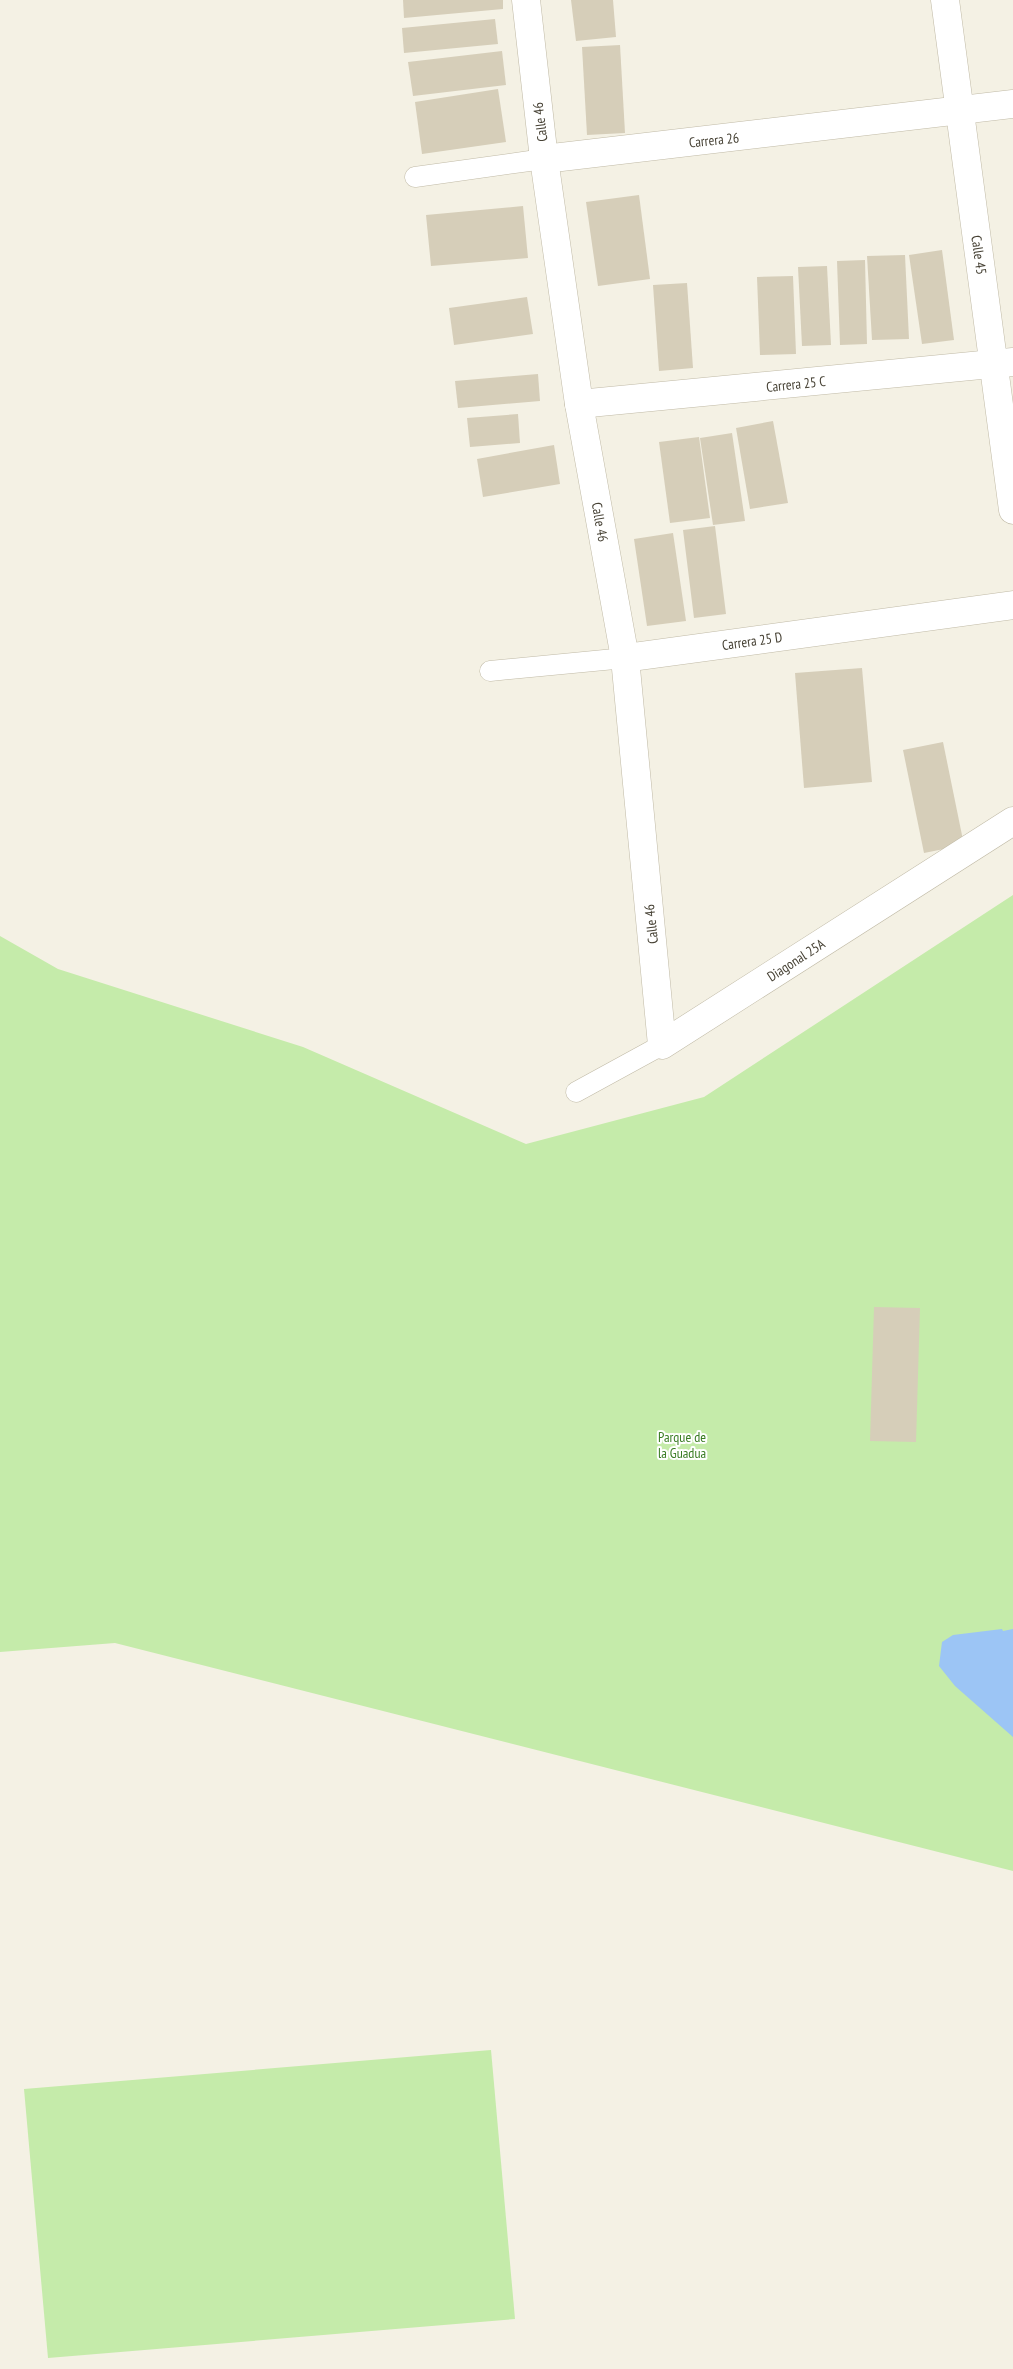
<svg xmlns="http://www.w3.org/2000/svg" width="1013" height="2369" viewBox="0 0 1013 2369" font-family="'PT Sans Narrow',sans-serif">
<rect width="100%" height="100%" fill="#f4f1e4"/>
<!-- green -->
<g fill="#c5ebaa">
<path d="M 1013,895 L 1013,1871 L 115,1643 L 0,1652 L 0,936 L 58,969 L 303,1047 L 526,1144 L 704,1097 Z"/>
<path d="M 491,2050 L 515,2319 L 48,2358 L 24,2089 Z"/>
</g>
<!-- water -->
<path fill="#9cc5f5" d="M 1002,1629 L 1003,1631 L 1013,1629 L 1013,1737 L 955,1686 L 939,1666 L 942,1642 L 953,1635 Z"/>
<!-- building -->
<g fill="#d6ceb9">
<path d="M 403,0 L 503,0 L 503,9 L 404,18 Z"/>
<path d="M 571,0 L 613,0 L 616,37 L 576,41 Z"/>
<path d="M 495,19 L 498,44 L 404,53 L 402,28 Z"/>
<path d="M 620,45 L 625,133 L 587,135 L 582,47 Z"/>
<path d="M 502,51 L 506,85 L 413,96 L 408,62 Z"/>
<path d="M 498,89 L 506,142 L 422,154 L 415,102 Z"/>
<path d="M 639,195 L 650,279 L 598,286 L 586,202 Z"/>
<path d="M 523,206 L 528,258 L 431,266 L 426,215 Z"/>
<path d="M 942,250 L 954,340 L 922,344 L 909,255 Z"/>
<path d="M 905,255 L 909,339 L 872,340 L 867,256 Z"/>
<path d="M 865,260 L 867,344 L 840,345 L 837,261 Z"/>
<path d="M 827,266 L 831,345 L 802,346 L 798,267 Z"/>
<path d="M 793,276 L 796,354 L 760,355 L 757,277 Z"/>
<path d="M 687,283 L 693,368 L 659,371 L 653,285 Z"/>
<path d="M 527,297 L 533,334 L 454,345 L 449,308 Z"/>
<path d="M 538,374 L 540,401 L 458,408 L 455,381 Z"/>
<path d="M 518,414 L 520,443 L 470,447 L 467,418 Z"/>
<path d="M 773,421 L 788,503 L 750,509 L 736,428 Z"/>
<path d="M 732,433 L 745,521 L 713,525 L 700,438 Z"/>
<path d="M 699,437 L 710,518 L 670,523 L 659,442 Z"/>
<path d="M 554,445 L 560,484 L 483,497 L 477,459 Z"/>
<path d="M 715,526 L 726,614 L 694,618 L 683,530 Z"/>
<path d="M 673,533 L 686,621 L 647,626 L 634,539 Z"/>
<path d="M 862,668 L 872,782 L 804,788 L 795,673 Z"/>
<path d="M 943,742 L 964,845 L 924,853 L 903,750 Z"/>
<path d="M 874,1307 L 920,1308 L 916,1442 L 870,1441 Z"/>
</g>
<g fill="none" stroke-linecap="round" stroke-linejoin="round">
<!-- service casing -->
<g stroke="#c0baa6" stroke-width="21">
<g id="service">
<path d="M 415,177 L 544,159"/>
<path d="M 490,671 L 625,658"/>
<path d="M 576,1092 L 662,1045"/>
</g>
</g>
<!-- minor casing -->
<g stroke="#c0baa6" stroke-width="29">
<g id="minor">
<path d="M 526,0 L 544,159 L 579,404 L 625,658 L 662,1045 L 1013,821"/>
<path d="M 945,0 L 1013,510"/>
<path d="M 544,159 L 1013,104"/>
<path d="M 579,404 L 1013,362"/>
<path d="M 625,658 L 1013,605"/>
</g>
</g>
<!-- service -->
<use href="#service" stroke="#fff" stroke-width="20"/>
<!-- minor -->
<use href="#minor" stroke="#fff" stroke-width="28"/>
</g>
<g text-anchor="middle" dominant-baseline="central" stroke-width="4" stroke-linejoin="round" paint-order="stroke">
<!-- street labels -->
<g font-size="14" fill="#464134" stroke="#fff">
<text transform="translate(540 122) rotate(-97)">Calle 46</text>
<text transform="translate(714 140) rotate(-6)">Carrera 26</text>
<text transform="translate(979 255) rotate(82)">Calle 45</text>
<text transform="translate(796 384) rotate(-6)">Carrera 25 C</text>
<text transform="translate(600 522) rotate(80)">Calle 46</text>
<text transform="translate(752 641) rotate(-8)">Carrera 25 D</text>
<text transform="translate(651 924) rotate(-96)">Calle 46</text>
<text transform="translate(796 960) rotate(-33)">Diagonal 25A</text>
</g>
<!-- park labels -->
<g font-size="14" fill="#397c23" stroke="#fff">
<text x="682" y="1437">Parque de<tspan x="682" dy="16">la Guadua</tspan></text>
</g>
</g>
</svg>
